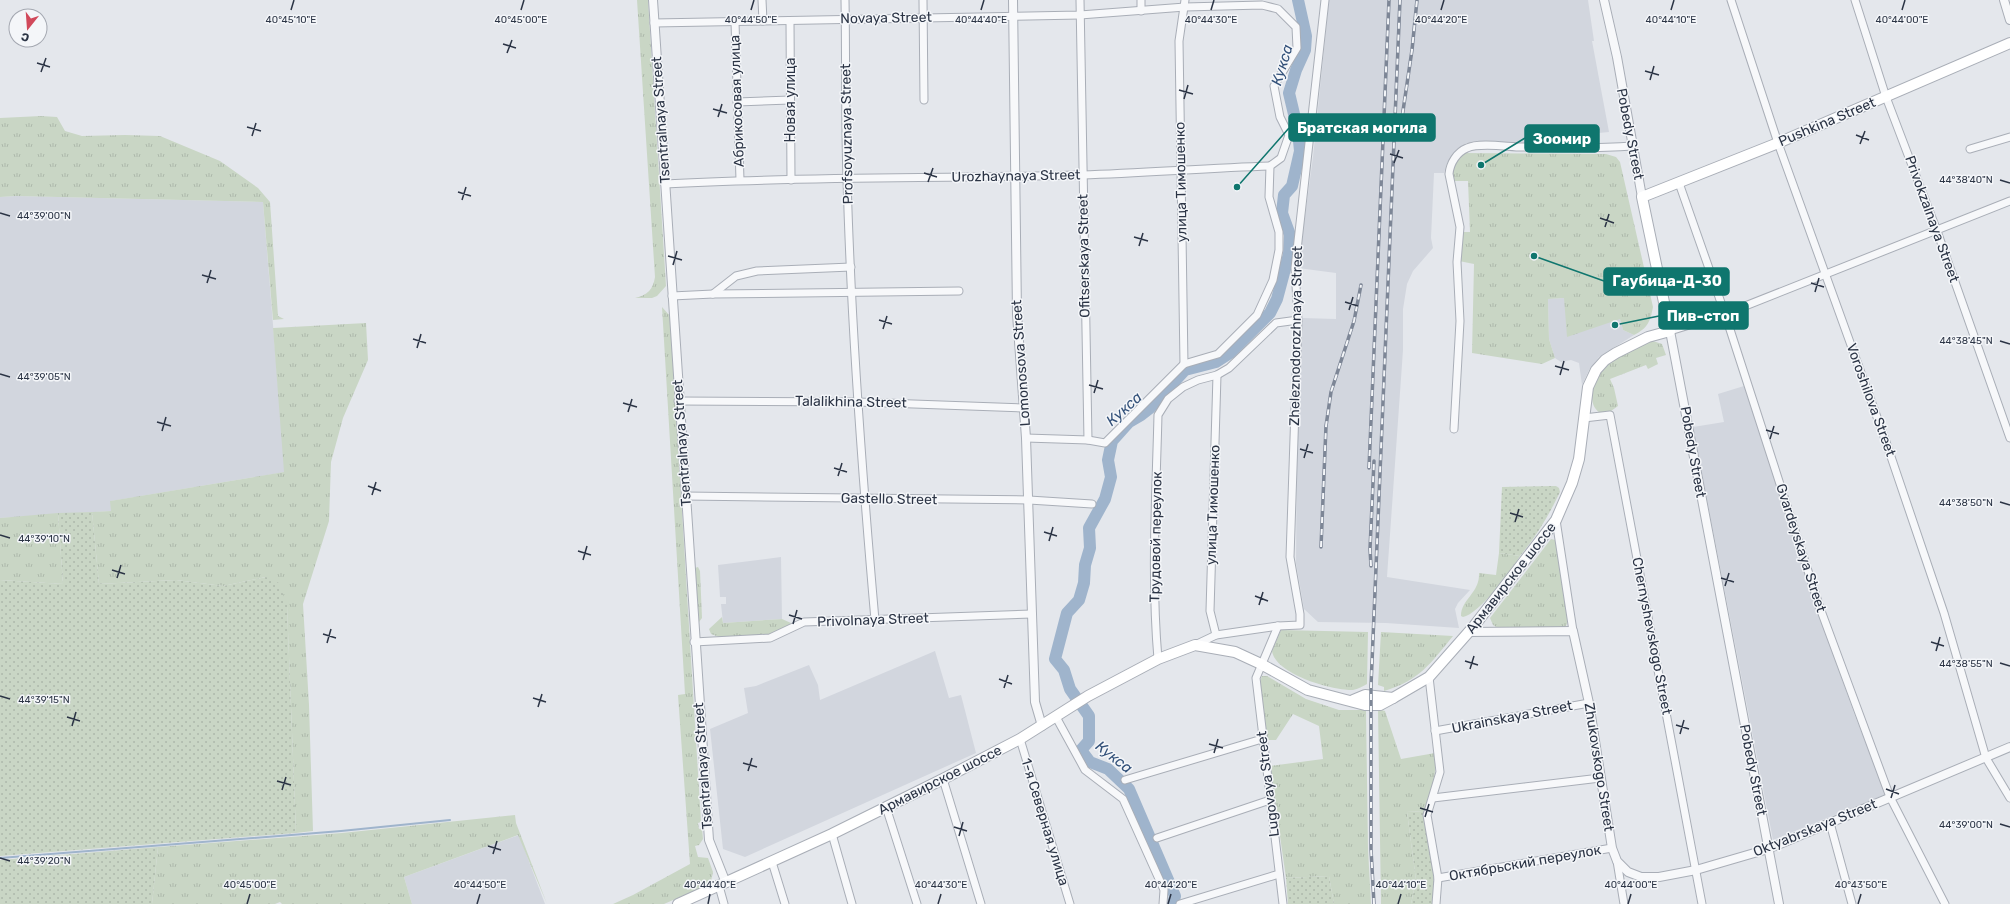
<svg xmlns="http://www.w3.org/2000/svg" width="2010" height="904" viewBox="0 0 2010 904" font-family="Rubik,sans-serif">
<defs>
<pattern id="grass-tufts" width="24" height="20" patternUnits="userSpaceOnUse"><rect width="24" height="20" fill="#c9d6c5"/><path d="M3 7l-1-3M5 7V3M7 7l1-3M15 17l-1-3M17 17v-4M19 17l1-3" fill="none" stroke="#adb8ab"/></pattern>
<pattern id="garden-dots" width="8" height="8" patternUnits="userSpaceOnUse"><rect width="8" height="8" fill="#c9d6c5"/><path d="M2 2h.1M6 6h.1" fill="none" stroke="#adb8ab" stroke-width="1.8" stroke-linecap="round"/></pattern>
</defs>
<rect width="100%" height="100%" fill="#e4e7ec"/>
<!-- built -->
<g fill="#d2d6de">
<path d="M 1329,0 L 1588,0 L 1594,41 L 1592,41 L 1609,132 L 1588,134 L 1587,129 L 1560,130 L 1561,145 L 1466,143 L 1452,156 L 1447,163 L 1444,173 L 1434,173 L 1431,238 L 1433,248 L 1413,271 L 1407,284 L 1403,309 L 1403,350 L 1387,577 L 1470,590 L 1458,603 L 1455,609 L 1459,628 L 1386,623 L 1318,622 L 1304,609 L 1296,563 L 1297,445 L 1302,318 L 1336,319 L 1336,273 L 1298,268 L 1313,157 Z"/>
<path d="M 16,196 L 263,202 L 285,472 L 111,501 L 111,511 L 0,518 L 0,197 Z"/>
<path d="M 1564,298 L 1620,319 L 1623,330 L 1634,335 L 1599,357 L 1589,370 L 1582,385 L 1579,363 L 1571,360 L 1561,362 L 1555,358 L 1549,339 L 1548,299 Z"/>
<path d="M 1744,386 L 1818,612 L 1855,716 L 1886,794 L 1773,840 L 1693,427 L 1724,422 L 1718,394 Z"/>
<path d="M 781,557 L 782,619 L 723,623 L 721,604 L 726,604 L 726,597 L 720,597 L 718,565 Z"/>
<path d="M 935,651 L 949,698 L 961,695 L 976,753 L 745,857 L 723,849 L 710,729 L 748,713 L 744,688 L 756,686 L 809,665 L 818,685 L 820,700 Z"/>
<path d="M 519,835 L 545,904 L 412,904 L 404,877 Z"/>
</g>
<!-- grass -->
<g fill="url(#grass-tufts)">
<path d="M 637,0 L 648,0 L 666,286 L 657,296 L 652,298 L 635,298 C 648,295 653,289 655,277 Z"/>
<path d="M 41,116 L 57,117 L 65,131 L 82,136 L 125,135 L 160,136 L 220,161 L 258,188 L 270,202 L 278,316 L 284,319 L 273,320 L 263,202 L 16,196 L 0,197 L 0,118 Z"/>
<path d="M 1464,153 L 1606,154 L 1616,157 L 1620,162 L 1653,307 C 1650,322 1648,328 1634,335 L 1623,330 L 1620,319 L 1567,337 L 1564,298 L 1548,299 L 1549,339 L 1555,358 L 1542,364 L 1472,353 L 1474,264 L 1459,261 L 1463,232 L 1470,232 L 1468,181 L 1453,181 C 1450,168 1456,162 1464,153 Z"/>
<path d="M 662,307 L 670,316 L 701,822 L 698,823 L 699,829 L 702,828 L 703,839 L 699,845 L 695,846 L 698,857 L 708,858 L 713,872 L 711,881 L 703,887 L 664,904 L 613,904 L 633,895 L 690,864 L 678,695 L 685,694 Z"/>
<path d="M 366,323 L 368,360 L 343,418 L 331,462 L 329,521 L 303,604 L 309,705 L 313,831 L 296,833 L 287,606 L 266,577 L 223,586 L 176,580 L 99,584 L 92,512 L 111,511 L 110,501 L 284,472 L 273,328 Z"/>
<path d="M 1653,341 L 1662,344 L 1666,355 L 1656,358 L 1658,364 L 1648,369 L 1646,365 L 1610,379 L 1614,388 L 1618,406 L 1611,411 L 1600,413 C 1593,408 1592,402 1592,394 C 1595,364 1628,351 1653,341 Z"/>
<path d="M 58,513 L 63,584 L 0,580 L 0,518 Z"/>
<path d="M 1551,539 L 1555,540 L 1558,545 L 1568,621 L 1566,626 L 1562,628 L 1554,627 L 1498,628 L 1493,625 L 1490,618 Z"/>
<path d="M 1499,553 L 1520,556 C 1512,571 1479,614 1463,617 L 1461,616 C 1461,599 1480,593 1479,573 L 1496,575 Z"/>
<path d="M 698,567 L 700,571 L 702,618 L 699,622 L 695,571 L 695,568 Z"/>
<path d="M 722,617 L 723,623 L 782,619 L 791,623 C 772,641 744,637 719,637 L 711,634 L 709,629 Z"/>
<path d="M 1281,630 L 1368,632 L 1367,684 C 1363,686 1358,689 1353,690 C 1333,691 1275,674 1272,651 Z"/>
<path d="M 1381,632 L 1453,636 C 1431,663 1419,681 1384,691 L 1384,687 L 1378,685 Z"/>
<path d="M 1262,676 L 1267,676 L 1306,699 L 1339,710 L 1366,710 L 1368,849 L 1371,904 L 1334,904 L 1329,876 L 1286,878 L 1270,766 L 1323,759 L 1319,726 L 1293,714 L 1276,740 L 1265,740 L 1260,681 Z"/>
<path d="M 1378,709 L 1385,711 L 1401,759 L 1435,753 C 1436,775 1434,791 1425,811 L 1407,812 L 1416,880 L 1411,904 L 1381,904 Z"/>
<path d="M 515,815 L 516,823 L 547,904 L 518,835 L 404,877 L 412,904 L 282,904 L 280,902 L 275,904 L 152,904 L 158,847 L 342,833 Z"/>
</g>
<!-- garden -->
<g fill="url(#garden-dots)">
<path d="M 1556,486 L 1559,488 L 1560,492 C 1549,515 1536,537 1520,556 L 1499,553 L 1502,487 Z"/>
<path d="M 92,512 L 99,584 L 176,580 L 223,586 L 266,577 L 279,583 L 287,605 L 296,833 L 0,856 L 0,580 L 63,584 L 58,513 Z"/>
<path d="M 1425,811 L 1434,878 L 1433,904 L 1411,904 L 1416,880 L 1407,812 Z"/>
<path d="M 158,847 L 152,904 L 0,904 L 0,860 Z"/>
<path d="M 1329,876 L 1334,904 L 1288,904 L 1286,878 Z"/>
</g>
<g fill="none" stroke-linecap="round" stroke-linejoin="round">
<!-- stream -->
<path stroke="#9fb4cc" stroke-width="2" d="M 0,858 L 341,831 L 450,820"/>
<!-- river -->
<path stroke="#9fb4cc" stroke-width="12" d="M 1173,904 L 1175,896 L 1129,789 L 1108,769 L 1090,762 L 1081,750 L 1089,741 L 1089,716 L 1070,689 L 1064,670 L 1055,659 L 1067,613 L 1079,600 L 1084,583 L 1085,565 L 1090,548 L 1089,528 L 1105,499 L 1111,477 L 1108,460 L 1112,441 L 1129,422 L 1141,415 L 1150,408 L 1185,370 L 1216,362 L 1230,353 L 1270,313 L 1277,299 L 1289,254 L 1290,235 L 1282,213 L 1284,195 L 1292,186 L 1300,151 L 1298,131 L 1289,93 L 1296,70 L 1305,50 L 1306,36 L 1298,0"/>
<!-- minor casing -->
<g stroke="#a9aeb7" stroke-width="9">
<g id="minor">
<path d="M 762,0 L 763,21"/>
<path d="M 845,0 C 846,59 845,119 847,178 C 851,326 862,473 875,620"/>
<path d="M 923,0 L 924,100"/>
<path d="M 1080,0 L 1088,440"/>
<path d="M 1141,0 L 1141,11"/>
<path d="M 1731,0 L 1778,143 L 1886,442 L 1944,613 L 1986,758 L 2010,798"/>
<path d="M 1855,0 L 1886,97 L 1937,231 L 2010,438"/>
<path d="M 790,21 L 791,180"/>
<path d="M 735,22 L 740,180"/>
<path d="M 654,23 L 1080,15 L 1185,7 L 1262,5 L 1278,9 L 1296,27 L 1297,48 L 1274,86 L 1280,117 L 1289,135 L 1281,158 L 1270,166 L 1269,197 L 1279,232 L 1279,250 L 1273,280 L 1257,315 L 1218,354 L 1184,364 L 1105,443 L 1088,440 L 1026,438"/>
<path d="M 737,102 L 790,100"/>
<path d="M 1970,149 L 2010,137"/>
<path d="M 1679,183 L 1725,314 L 1820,608 L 1890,797 L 1945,904"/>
<path d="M 665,184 C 804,176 943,179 1082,175 C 1145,173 1207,168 1270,166"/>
<path d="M 713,294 L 736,276 L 757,271 L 851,267"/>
<path d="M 672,296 L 713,294 L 959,291"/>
<path d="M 1670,331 L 1725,314 L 2010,201"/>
<path d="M 1184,364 L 1179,41 L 1185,0"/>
<path d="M 678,401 L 858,402 L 1024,408"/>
<path d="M 1584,418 L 1610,415 L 1702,904"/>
<path d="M 1454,429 L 1460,321 L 1457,262 L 1460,227 L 1449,174 C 1450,163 1457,152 1467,148 C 1480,142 1508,147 1522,147 C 1559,148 1595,149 1632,146"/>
<path d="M 685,496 L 1029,500 L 1092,504"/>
<path d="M 1556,520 L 1573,631"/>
<path d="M 1278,626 L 1256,678 L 1283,904"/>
<path d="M 1216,635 L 1210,611 L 1217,375"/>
<path d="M 694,642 L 770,638 L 804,622 L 1032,614"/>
<path d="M 1195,645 L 1216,635 L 1278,626 L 1300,625 L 1300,614 L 1290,557 L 1298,320 L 1295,268 L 1325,0"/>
<path d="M 1158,659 C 1151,578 1156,496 1158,415 L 1168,399 L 1183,387 L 1198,380 L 1217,375 L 1229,368 L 1276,323 L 1298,320"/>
<path d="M 1429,677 L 1440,772 L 1427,815 L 1438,878 L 1436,904"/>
<path d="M 1056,717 L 1085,770 L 1123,799 L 1164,890 L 1163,904"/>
<path d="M 1435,731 L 1589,703"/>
<path d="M 1020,739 L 1070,904"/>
<path d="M 943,779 L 981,904"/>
<path d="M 1125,780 L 1262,739"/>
<path d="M 1433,798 L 1600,778"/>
<path d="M 886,807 L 917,904"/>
<path d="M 1830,823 L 1852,904"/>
<path d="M 832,834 L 852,904"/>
<path d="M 1157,838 L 1270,800"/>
<path d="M 1617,861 L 1624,904"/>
<path d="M 772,862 L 785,904"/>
<path d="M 1438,878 L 1612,848"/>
<path d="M 719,886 L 724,904"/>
<path d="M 1180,904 L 1279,874"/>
</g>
</g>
<!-- tertiary casing -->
<g stroke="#a9aeb7" stroke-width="10">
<g id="tertiary">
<path d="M 653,0 L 709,840 L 726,883"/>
<path d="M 1013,0 L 1017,314 L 1026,438 L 1035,702 L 1042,726"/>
<path d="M 1604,0 L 1617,57 L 1642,197"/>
<path d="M 2004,0 L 2010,20"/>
<path d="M 1670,331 L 1779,904"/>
<path d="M 1468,632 L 1573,631 L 1589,703 L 1612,848 L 1617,861 L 1628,872 L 1641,877 L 1659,877 L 1696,870 L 1768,849 L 2010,747"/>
</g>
</g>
<!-- secondary casing -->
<g stroke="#a9aeb7" stroke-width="12">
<g id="secondary">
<path d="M 1353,700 L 1365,695 L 1393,698"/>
<path d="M 678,904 L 832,834 L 943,779 L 1020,739 L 1088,696 L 1158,659 L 1195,645 L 1235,652 L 1261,664 L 1308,690 L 1365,705 L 1380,705 L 1393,698 L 1429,677 L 1474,626 L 1556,520 L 1572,483 L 1579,459 L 1588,387 L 1596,370 L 1605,360 L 1616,353 L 1648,337 L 1670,331 L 1642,197 L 1778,143 L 2010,43"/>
</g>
</g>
<!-- minor -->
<use href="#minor" stroke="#f7f8fa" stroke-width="7"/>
<!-- tertiary -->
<use href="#tertiary" stroke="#f7f8fa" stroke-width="8"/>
<!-- secondary -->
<use href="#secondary" stroke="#fff" stroke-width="10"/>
<!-- rail casing -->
<g stroke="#7d8696" stroke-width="3.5">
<g id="rail">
<path d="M 1399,138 L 1412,50 L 1417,0"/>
<path d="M 1369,468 L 1389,0"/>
<path d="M 1321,547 L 1326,426 L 1331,392 L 1354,321 L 1361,285"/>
<path d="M 1371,566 L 1370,549 L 1374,461"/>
<path d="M 1374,904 L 1371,849 L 1371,686 L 1400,0"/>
</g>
</g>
<!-- rail -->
<use href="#rail" stroke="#f4f6f9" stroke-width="2" stroke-dasharray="6" stroke-linecap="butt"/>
</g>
<!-- ticks -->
<path fill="none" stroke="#2b3445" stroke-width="1.5" d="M 291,10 L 294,0M 521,10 L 524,0M 751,10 L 754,0M 981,10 L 984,0M 1211,10 L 1214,0M 1441,10 L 1444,0M 1671,10 L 1674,0M 1902,10 L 1905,0M 503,44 L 516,48M 507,53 L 512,40M 37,63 L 50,67M 1645,71 L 1659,75M 41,72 L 46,58M 1650,80 L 1654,66M 1179,90 L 1193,94M 1184,99 L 1188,85M 713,109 L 727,113M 718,117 L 722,104M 247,127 L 261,131M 1856,135 L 1869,140M 252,136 L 256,123M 1860,144 L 1865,131M 1390,154 L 1403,158M 1394,163 L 1399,150M 924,173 L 937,177M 2000,180 L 2010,183M 928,182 L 933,168M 458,192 L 471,196M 462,200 L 466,187M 0,213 L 10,216M 1600,218 L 1614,223M 1605,227 L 1609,214M 1134,237 L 1148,241M 1139,246 L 1143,233M 668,256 L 682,260M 673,265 L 677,251M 202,275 L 216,279M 207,283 L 211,270M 1811,283 L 1824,287M 1815,292 L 1819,278M 1345,302 L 1358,306M 1349,310 L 1353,297M 879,320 L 892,324M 883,329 L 887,316M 413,339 L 426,343M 2000,341 L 2010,344M 417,348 L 421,334M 1555,366 L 1569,370M 0,374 L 10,377M 1560,375 L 1564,361M 1089,385 L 1103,389M 1094,393 L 1098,380M 623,403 L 637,407M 628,412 L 632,399M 157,422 L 171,426M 1766,430 L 1779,434M 162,431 L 166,417M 1770,439 L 1774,426M 1300,449 L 1313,453M 1304,458 L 1308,444M 834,468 L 847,472M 838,476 L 842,463M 368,486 L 381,491M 372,495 L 376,482M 2000,502 L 2010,505M 1510,513 L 1523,517M 1515,522 L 1519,509M 1044,532 L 1057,536M 0,535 L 10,538M 1049,541 L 1053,527M 578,551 L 591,555M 583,560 L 587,546M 112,570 L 125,574M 117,578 L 121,565M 1721,578 L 1734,582M 1725,586 L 1729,573M 1255,596 L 1268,601M 1259,605 L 1263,592M 789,615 L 802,619M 793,624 L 797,610M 323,634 L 336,638M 1931,642 L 1944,646M 327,643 L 331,629M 1936,651 L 1940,637M 1465,661 L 1478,665M 2000,663 L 2010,666M 1470,669 L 1474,656M 999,679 L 1012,684M 1004,688 L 1008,675M 0,696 L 10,699M 533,698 L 546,702M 538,707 L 542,694M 67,717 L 80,721M 1676,725 L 1689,729M 72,726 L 76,712M 1680,734 L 1684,720M 1209,744 L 1223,748M 1214,753 L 1218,739M 743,763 L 757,767M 748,771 L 752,758M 277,781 L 291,785M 1886,789 L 1899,794M 282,790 L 286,777M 1891,798 L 1895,785M 1420,808 L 1433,812M 1425,817 L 1429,804M 2000,824 L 2010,827M 954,827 L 967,831M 959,836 L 963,822M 488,846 L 501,850M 493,854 L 497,841M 0,858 L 10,861M 247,904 L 250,894M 477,904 L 480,894M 708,904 L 710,894M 938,904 L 941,894M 1168,904 L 1171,894M 1398,904 L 1401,894M 1628,904 L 1631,894M 1858,904 L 1861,894"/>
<g text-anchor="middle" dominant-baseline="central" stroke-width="3" stroke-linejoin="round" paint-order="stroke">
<!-- street labels -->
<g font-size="14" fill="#2b3445" stroke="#f4f6f9">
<text transform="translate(886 18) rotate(-1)">Novaya Street</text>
<text transform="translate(790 100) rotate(-90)">Новая улица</text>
<text transform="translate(737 101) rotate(-92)">Абрикосовая улица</text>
<text transform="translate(661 120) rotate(-94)">Tsentralnaya Street</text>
<text transform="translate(1827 122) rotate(-23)">Pushkina Street</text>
<text transform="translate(847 134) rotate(-91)">Profsoyuznaya Street</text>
<text transform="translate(1630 134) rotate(79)">Pobedy Street</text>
<text transform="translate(1016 176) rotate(-1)">Urozhaynaya Street</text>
<text transform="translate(1181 182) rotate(-91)">улица Тимошенко</text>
<text transform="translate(1932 219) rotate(70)">Privokzalnaya Street</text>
<text transform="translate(1084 256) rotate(-91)">Ofitserskaya Street</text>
<text transform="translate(1296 336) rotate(-89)">Zheleznodorozhnaya Street</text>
<text transform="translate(1021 363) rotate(-94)">Lomonosova Street</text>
<text transform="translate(1871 400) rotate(70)">Voroshilova Street</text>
<text transform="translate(851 402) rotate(1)">Talalikhina Street</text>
<text transform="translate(682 443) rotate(-94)">Tsentralnaya Street</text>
<text transform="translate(1693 452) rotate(80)">Pobedy Street</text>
<text transform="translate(889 499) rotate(1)">Gastello Street</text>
<text transform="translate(1213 505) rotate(-88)">улица Тимошенко</text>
<text transform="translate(1156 537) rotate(-89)">Трудовой переулок</text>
<text transform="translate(1801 548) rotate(72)">Gvardeyskaya Street</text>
<text transform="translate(1511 578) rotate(-52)">Армавирское шоссе</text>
<text transform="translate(873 620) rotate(-2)">Privolnaya Street</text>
<text transform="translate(1652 636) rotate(79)">Chernyshevskogo Street</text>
<text transform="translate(1512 717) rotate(-11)">Ukrainskaya Street</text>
<text transform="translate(703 766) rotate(-94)">Tsentralnaya Street</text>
<text transform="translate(1599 767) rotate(81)">Zhukovskogo Street</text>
<text transform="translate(1753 770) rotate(79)">Pobedy Street</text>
<text transform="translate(940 780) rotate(-27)">Армавирское шоссе</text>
<text transform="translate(1268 784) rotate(-97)">Lugovaya Street</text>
<text transform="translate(1045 822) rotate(73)">1-я Северная улица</text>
<text transform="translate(1815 828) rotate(-22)">Oktyabrskaya Street</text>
<text transform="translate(1525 863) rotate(-10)">Октябрьский переулок</text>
</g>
<!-- water labels -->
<g font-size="15" font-style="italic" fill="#34527a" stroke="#f4f6f9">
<text transform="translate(1282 65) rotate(-73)">Кукса</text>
<text transform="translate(1124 409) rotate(-42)">Кукса</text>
<text transform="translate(1114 757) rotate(38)">Кукса</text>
</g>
</g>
<g font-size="10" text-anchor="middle" fill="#2b3445" stroke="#f4f6f9" stroke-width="3" stroke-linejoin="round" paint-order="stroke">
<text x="291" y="23">40°45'10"E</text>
<text x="521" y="23">40°45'00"E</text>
<text x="751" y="23">40°44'50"E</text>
<text x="981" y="23">40°44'40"E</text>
<text x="1211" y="23">40°44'30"E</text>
<text x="1441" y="23">40°44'20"E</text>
<text x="1671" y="23">40°44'10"E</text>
<text x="1902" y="23">40°44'00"E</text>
<text x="1966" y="183">44°38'40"N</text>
<text x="44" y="219">44°39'00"N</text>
<text x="1966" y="344">44°38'45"N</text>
<text x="44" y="380">44°39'05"N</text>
<text x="1966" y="506">44°38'50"N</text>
<text x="44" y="542">44°39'10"N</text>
<text x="1966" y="667">44°38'55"N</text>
<text x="44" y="703">44°39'15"N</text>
<text x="1966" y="828">44°39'00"N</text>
<text x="44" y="864">44°39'20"N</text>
<text x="250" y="888">40°45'00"E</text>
<text x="480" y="888">40°44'50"E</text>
<text x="710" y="888">40°44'40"E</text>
<text x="941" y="888">40°44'30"E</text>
<text x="1171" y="888">40°44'20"E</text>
<text x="1401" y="888">40°44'10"E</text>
<text x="1631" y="888">40°44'00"E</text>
<text x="1861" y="888">40°43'50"E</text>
</g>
<!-- callouts -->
<path fill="none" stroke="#0f766e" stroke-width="1.5" d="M1237 187L1289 128M1481 165L1525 138M1534 256L1604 281M1615 325L1659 316"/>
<g fill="#0f766e" stroke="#f4f6f9" stroke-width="1.5">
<circle cx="1237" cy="187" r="4"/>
<circle cx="1481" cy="165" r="4"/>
<circle cx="1534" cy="256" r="4"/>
<circle cx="1615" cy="325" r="4"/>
</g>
<g fill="#0f766e" stroke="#0f766e" stroke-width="1.5">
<rect x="1289" y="114" width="146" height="27" rx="4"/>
<rect x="1525" y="125" width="74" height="27" rx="4"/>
<rect x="1604" y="268" width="125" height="27" rx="4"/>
<rect x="1659" y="302" width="89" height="27" rx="4"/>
</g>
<g font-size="15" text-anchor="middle" font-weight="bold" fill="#fff">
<text x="1362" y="133">Братская могила</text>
<text x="1562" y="144">Зоомир</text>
<text x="1667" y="286">Гаубица-Д-30</text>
<text x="1703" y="321">Пив-стоп</text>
</g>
<!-- north arrow -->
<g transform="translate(28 28) rotate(197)"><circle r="19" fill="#f4f6f9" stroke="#a4a8b1"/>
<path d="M0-3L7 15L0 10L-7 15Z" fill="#d1495b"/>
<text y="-6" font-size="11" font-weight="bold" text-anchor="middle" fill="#2b3445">С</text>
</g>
</svg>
